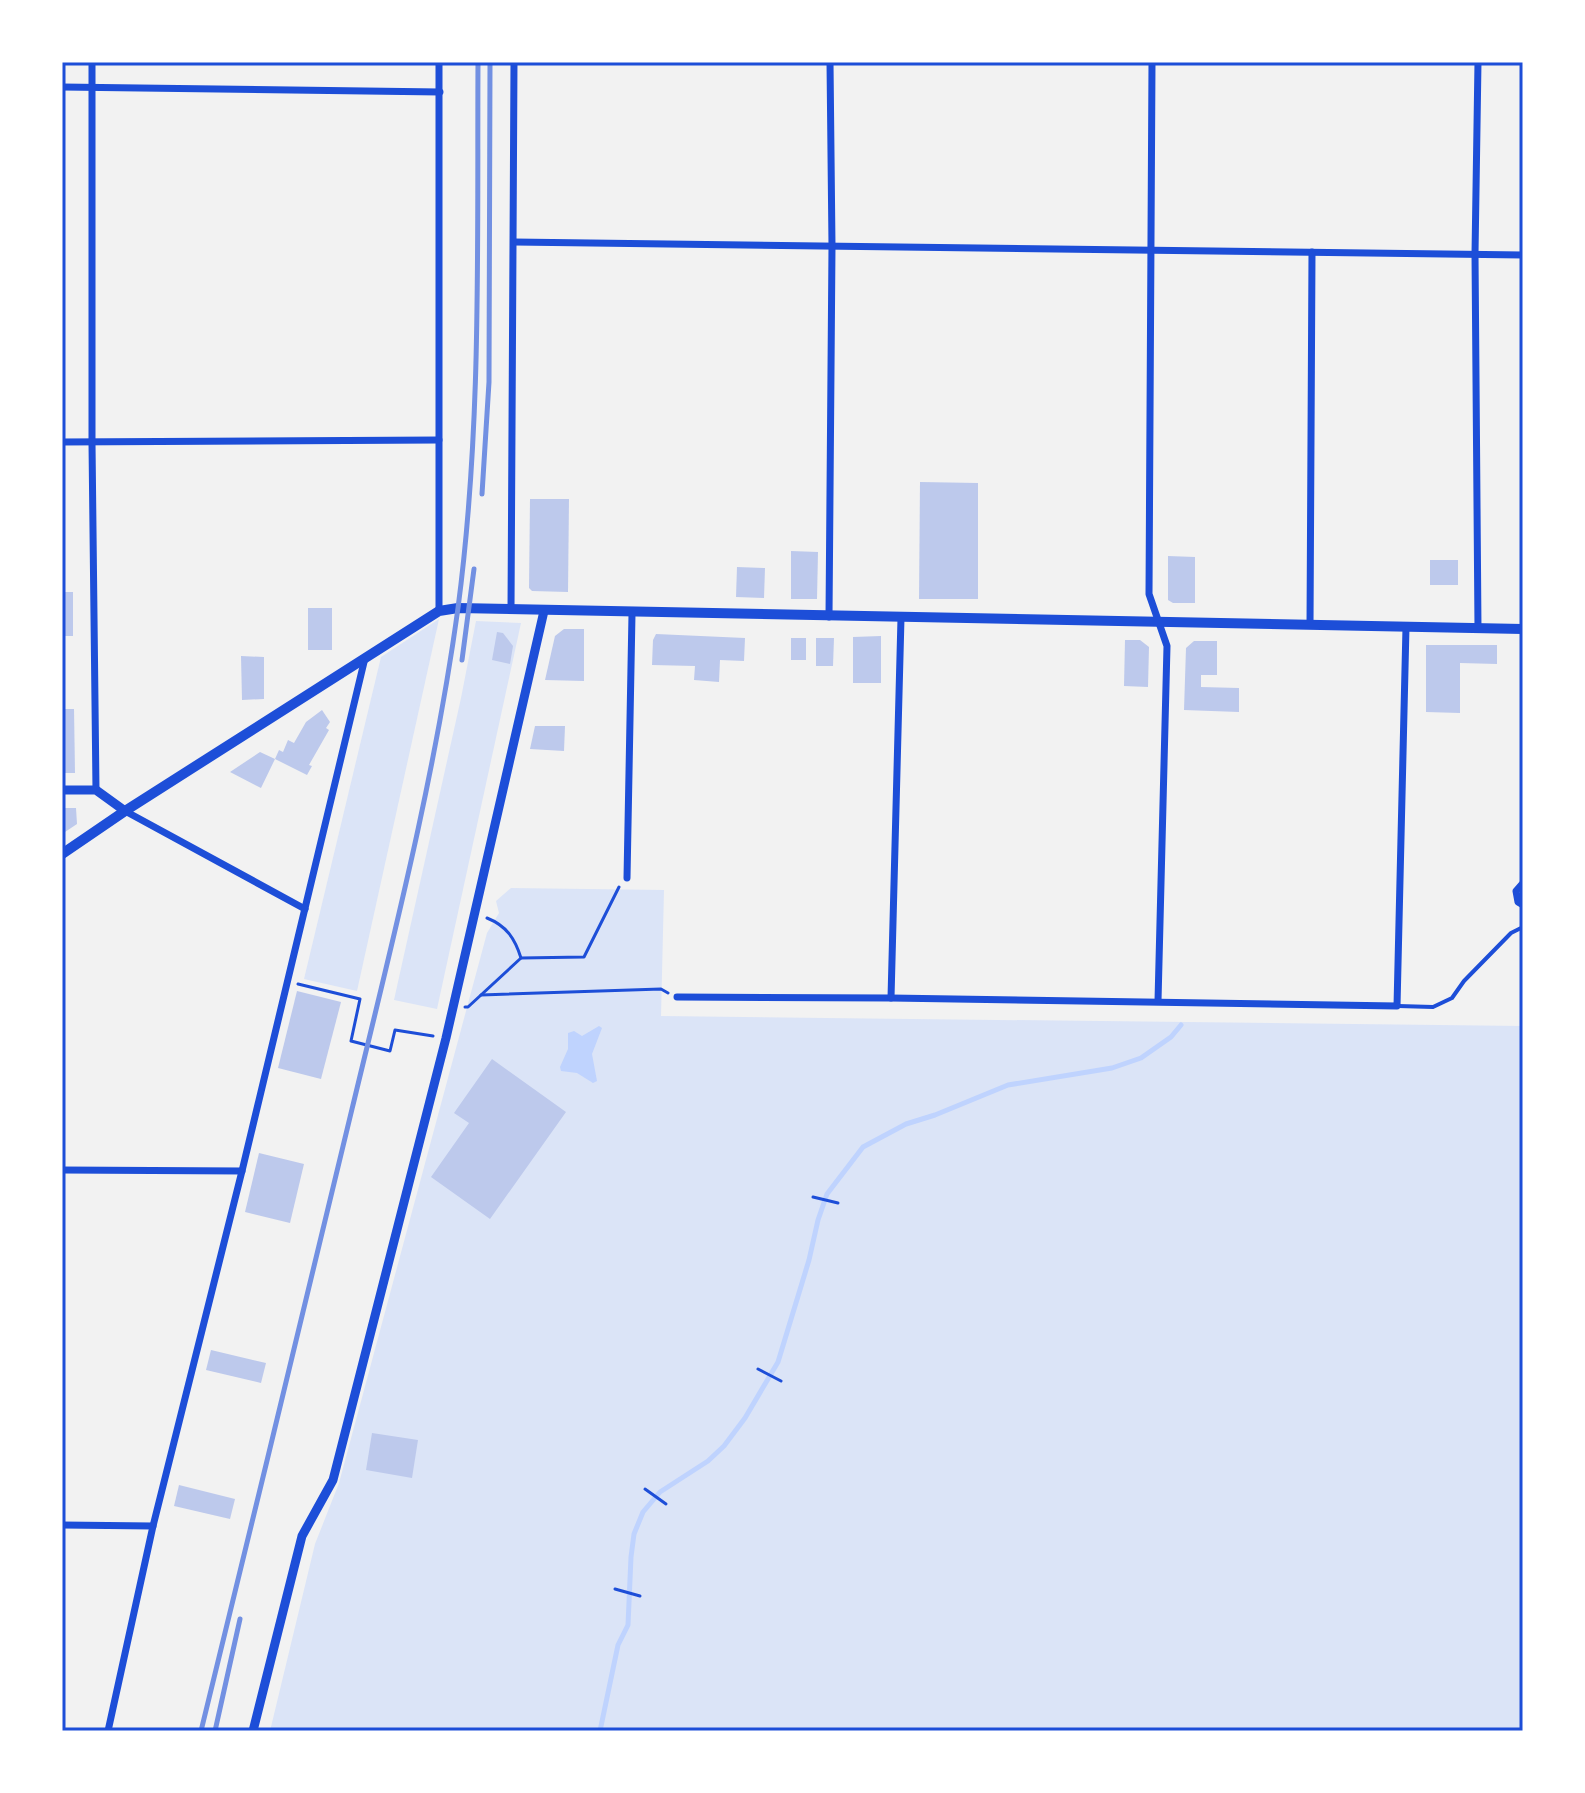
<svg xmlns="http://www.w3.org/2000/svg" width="1585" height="1793" viewBox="0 0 1585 1793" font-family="'Work Sans',sans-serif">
<rect width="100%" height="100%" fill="#f2f2f2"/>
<!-- green -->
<g fill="#dbe4f7">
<path d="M 439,619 L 357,991 L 304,979 L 381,657 Z"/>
<path d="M 476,621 L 521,623 L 437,1009 L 394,1000 L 461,698 Z"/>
<path d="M 511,888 L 664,890 L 661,1016 L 1523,1026 L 1523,1731 L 270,1731 L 315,1544 L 339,1483 L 487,933 L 499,913 L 496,901 Z"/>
</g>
<!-- water -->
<path fill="#bfd3fe" d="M 599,1026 L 602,1028 L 592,1054 L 597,1081 L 593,1083 L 577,1073 L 561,1071 L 560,1067 L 568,1049 L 568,1033 L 574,1031 L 582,1036 Z"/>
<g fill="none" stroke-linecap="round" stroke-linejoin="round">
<!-- stream -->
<path stroke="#bfd3fe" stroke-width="5" d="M 600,1731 L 618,1645 L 628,1625 L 631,1557 L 634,1534 L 643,1512 L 660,1492 L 708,1461 L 724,1446 L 745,1418 L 778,1362 L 809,1260 L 818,1220 L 827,1194 L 863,1147 L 906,1124 L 935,1115 L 1008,1085 L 1112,1068 L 1141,1058 L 1171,1037 L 1181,1025"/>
</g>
<!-- building -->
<g fill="#bdc9ec">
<path d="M 920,482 L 978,483 L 978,599 L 919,599 Z"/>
<path d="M 530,499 L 569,499 L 568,592 L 532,591 L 529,588 Z"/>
<path d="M 791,551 L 818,552 L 817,599 L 791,599 Z"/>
<path d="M 1168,556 L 1195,557 L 1195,603 L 1173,603 L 1168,600 Z"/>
<rect x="1430" y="560" width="28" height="25"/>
<path d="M 737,567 L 765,568 L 764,598 L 736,597 Z"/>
<rect x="62" y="592" width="11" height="44"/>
<rect x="308" y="608" width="24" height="42"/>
<path d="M 564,629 L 584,629 L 584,681 L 545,680 L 555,636 Z"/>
<path d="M 497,632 L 503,633 L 513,646 L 510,664 L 492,660 Z"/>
<path d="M 656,634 L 745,638 L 744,661 L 720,660 L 719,682 L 694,680 L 695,666 L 652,665 L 653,640 Z"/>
<path d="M 881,636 L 881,683 L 853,683 L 853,637 Z"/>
<rect x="791" y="638" width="15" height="22"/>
<path d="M 816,638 L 834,638 L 833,666 L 816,666 Z"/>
<path d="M 1125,640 L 1140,640 L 1149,647 L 1148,687 L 1124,686 Z"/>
<path d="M 1194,641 L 1217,641 L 1217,675 L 1201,675 L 1201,687 L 1239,688 L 1239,712 L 1184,710 L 1186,648 Z"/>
<path d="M 1426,645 L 1497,645 L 1497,664 L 1460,663 L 1460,713 L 1426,712 Z"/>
<path d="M 241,656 L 264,657 L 264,699 L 242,700 Z"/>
<path d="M 62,709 L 74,709 L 75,773 L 62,773 Z"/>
<path d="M 322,710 L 330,722 L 326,728 L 329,730 L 309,765 L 312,766 L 307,775 L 275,759 L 261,788 L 230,772 L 260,752 L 275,759 L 279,750 L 283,752 L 288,740 L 294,743 L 306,722 Z"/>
<path d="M 535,726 L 565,726 L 564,751 L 530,749 Z"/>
<path d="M 62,808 L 76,808 L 77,824 L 62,834 Z"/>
<path d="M 297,991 L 341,1002 L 321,1079 L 278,1068 Z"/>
<path d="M 492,1059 L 566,1112 L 490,1219 L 431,1177 L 469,1123 L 454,1113 Z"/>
<path d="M 259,1153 L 304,1164 L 290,1223 L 245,1212 Z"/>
<path d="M 211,1350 L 266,1363 L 261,1383 L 206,1370 Z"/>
<path d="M 372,1433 L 418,1440 L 412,1478 L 366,1470 Z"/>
<path d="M 179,1485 L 235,1499 L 230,1519 L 174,1506 Z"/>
</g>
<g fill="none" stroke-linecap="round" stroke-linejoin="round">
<!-- path -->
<g stroke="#1d4ed8" stroke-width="3">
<path d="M 487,918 C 507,926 515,939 521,958"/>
<path d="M 298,984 L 360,999 L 351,1041 L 390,1051 L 395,1030 L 433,1036"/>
<path d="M 481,995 L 661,989 L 668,993"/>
<path d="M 465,1007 L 468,1007 L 521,958 L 584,957 L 619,887"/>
<path d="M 813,1197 L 838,1203"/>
<path d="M 758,1369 L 781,1381"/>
<path d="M 645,1489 L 666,1504"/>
<path d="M 615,1589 L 640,1596"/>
</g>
<!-- service -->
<path stroke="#1d4ed8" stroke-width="4" d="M 1398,1006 L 1433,1007 L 1452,998 L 1464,981 L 1511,933 L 1523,927"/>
<!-- minor -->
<g stroke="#1d4ed8" stroke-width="7">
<path d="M 92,62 L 92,443 L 96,790"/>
<path d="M 1152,62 L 1149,594 L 1167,646 L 1158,1001"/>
<path d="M 1478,62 L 1475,254 L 1478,628"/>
<path d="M 62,87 L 440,92"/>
<path d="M 514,242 L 1523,255"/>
<path d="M 62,442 L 439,440"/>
<path d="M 511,610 L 514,62"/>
<path d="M 439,611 L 439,62"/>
<path d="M 829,617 L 832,246 L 830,62"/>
<path d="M 1310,625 L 1312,252"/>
<path d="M 125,811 L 305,909"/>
<path d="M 627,878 L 632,614"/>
<path d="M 1523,883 L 1516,891 L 1518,902 L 1523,905"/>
<path d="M 677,997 L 891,998 L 1397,1006 L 1406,627"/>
<path d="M 891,998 L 901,618"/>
<path d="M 62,1170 L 242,1171"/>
<path d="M 62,1525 L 153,1526"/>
<path d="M 108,1731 L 153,1526 L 242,1171 L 365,658"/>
</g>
<!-- tertiary -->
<g stroke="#1d4ed8" stroke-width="9">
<path d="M 62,790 L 96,790 L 125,811"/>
<path d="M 253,1731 L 302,1536 L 333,1480 L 446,1038 L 544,611"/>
</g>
<!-- secondary -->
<path stroke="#1d4ed8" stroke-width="10" d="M 62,854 L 125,811 L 439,611 L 458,608 L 1523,629"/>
<!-- rail -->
<g stroke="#7290e2" stroke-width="5">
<path d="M 482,494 L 489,382 L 490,62"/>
<path d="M 462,660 L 474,569"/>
<path d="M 201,1731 C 252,1524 302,1316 352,1109 C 392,943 435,777 458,608 C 482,426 477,244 478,62"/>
<path d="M 215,1731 L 240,1619"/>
</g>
</g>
<!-- border -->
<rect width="1585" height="1793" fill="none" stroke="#ffffff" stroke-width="128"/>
<rect x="64" y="64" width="1457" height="1665" fill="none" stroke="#1d4ed8" stroke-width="3"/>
</svg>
